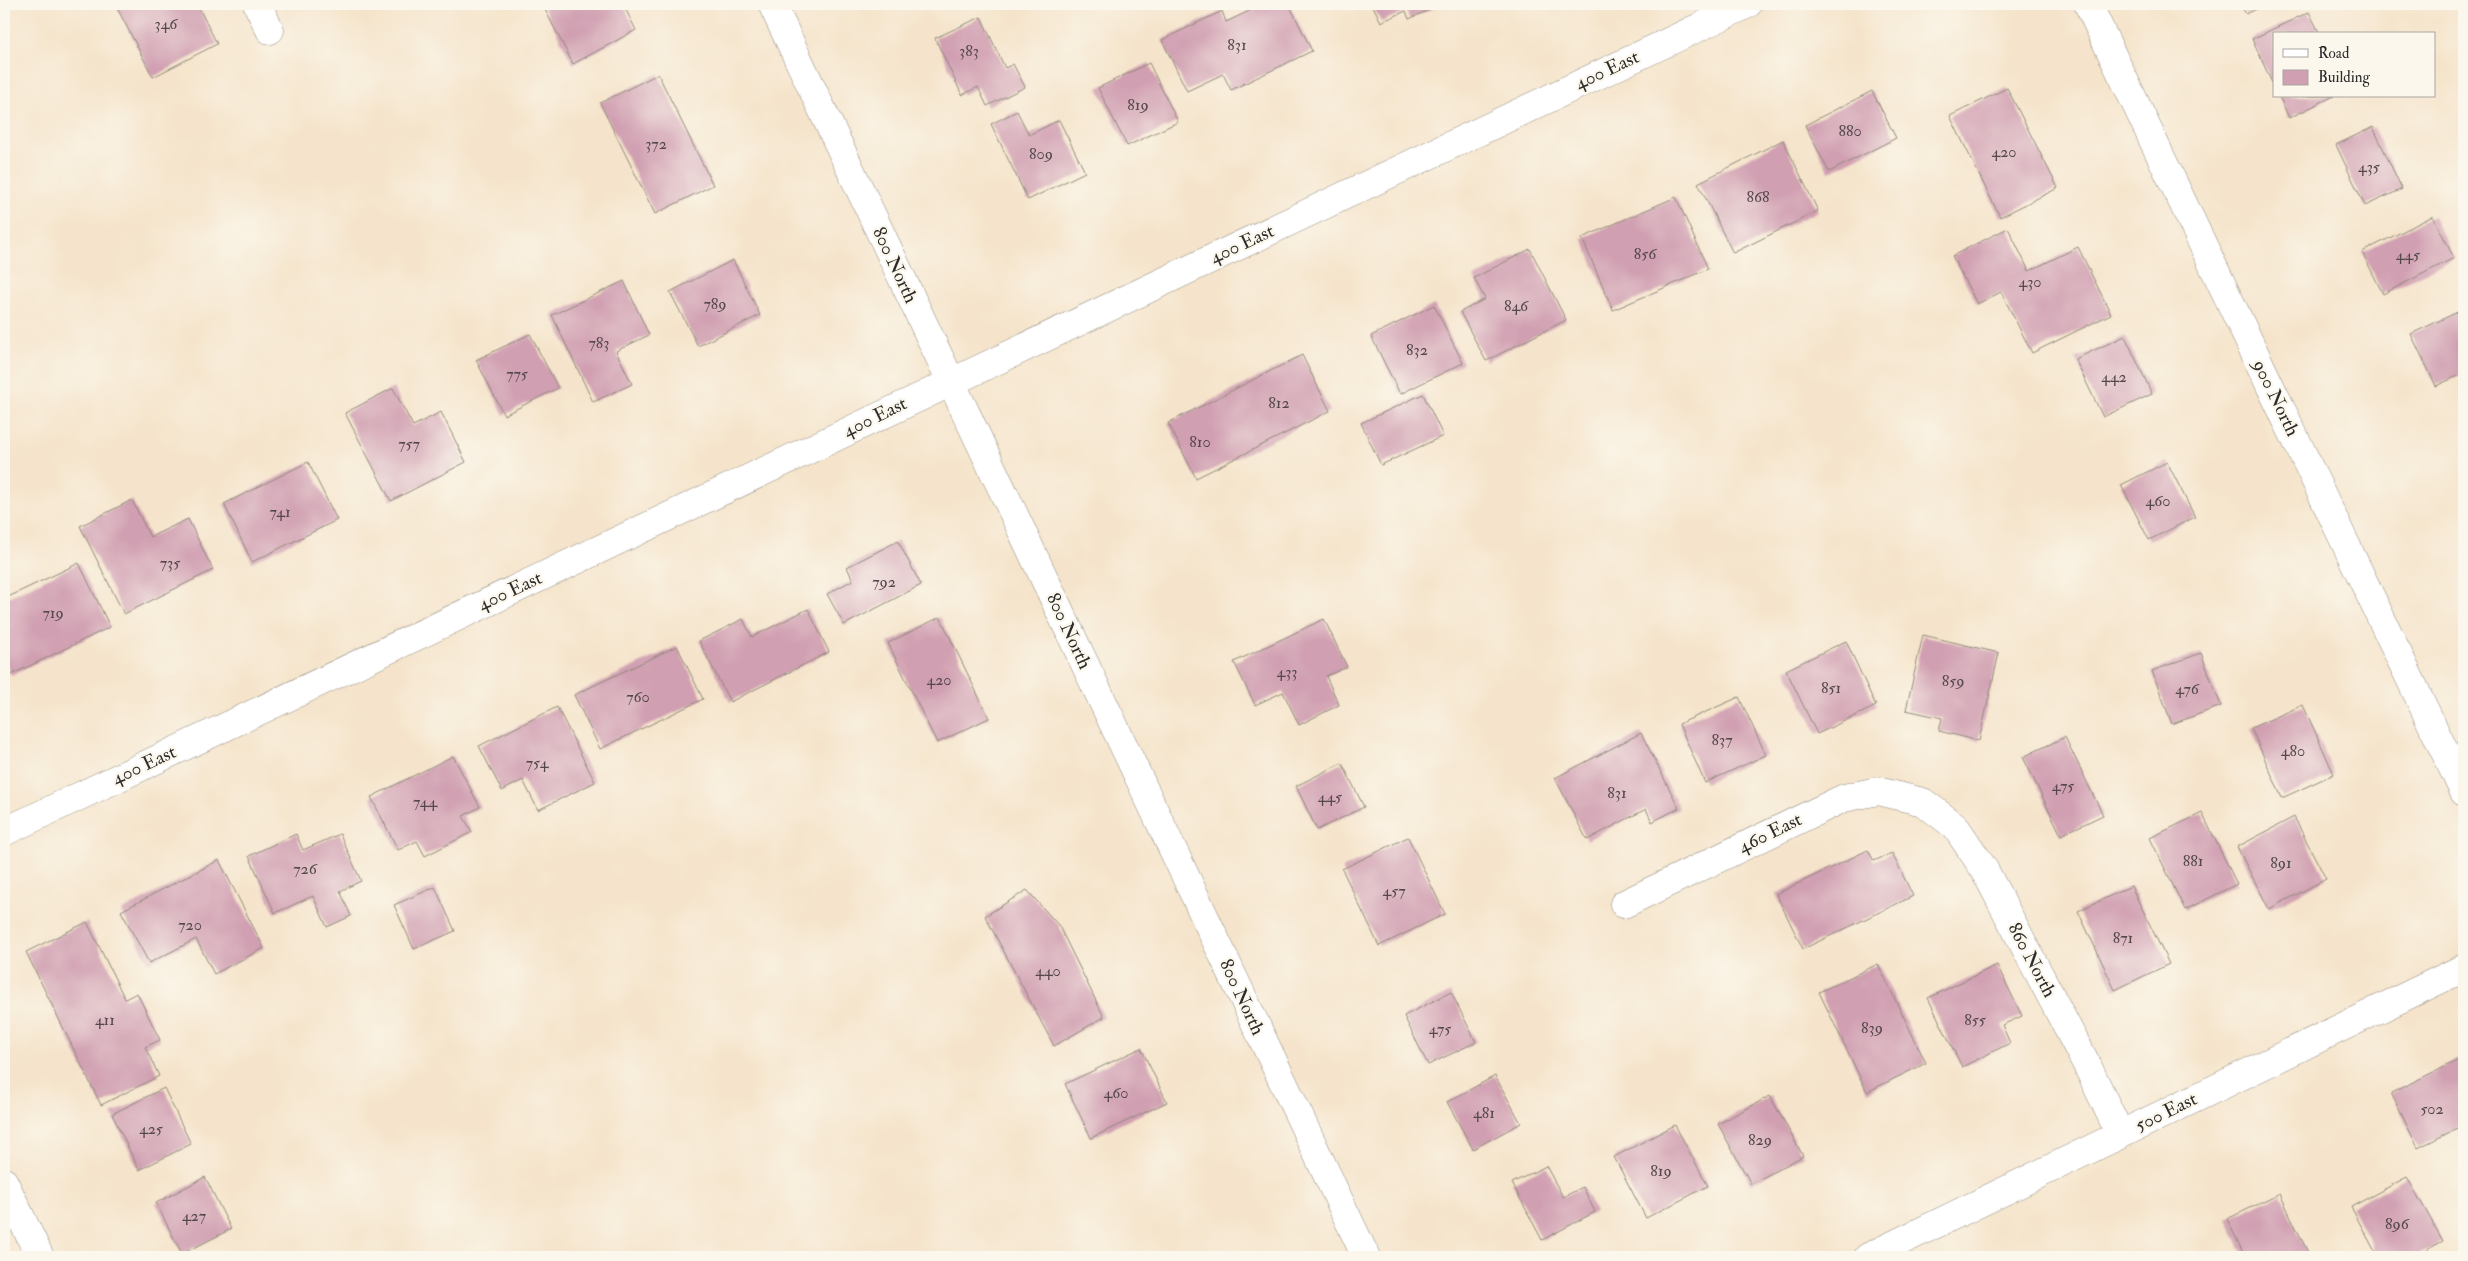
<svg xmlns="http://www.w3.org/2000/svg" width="2468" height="1261" viewBox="0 0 2468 1261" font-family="'IM FELL Double Pica',serif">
<rect width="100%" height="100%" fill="#fbf7ec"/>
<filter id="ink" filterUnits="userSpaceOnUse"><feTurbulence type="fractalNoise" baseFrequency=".02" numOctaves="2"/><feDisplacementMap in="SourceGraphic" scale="10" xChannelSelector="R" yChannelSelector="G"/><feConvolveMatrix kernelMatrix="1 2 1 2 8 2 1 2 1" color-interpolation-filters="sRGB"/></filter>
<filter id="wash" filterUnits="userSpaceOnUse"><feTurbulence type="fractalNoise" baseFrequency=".0096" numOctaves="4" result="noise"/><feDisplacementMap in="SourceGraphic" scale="20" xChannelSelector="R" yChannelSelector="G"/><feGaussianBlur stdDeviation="1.12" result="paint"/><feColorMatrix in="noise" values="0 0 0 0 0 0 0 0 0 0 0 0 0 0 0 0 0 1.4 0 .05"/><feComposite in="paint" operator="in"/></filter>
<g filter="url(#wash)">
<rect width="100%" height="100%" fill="#f5e4cb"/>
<g id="blocks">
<!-- building -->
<g fill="#d09fb1">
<path d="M 115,4 L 197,4 L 217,44 L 153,77 Z"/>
<path d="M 542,4 L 623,4 L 636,30 L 573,64 Z"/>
<path d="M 1264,4 L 1289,4 L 1312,51 L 1231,90 L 1223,74 L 1187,91 L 1162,40 L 1222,11 L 1226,22 Z"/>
<path d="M 1372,4 L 1437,4 L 1438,6 L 1409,19 L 1406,11 L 1381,22 Z"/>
<path d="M 2240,4 L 2267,4 L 2246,14 Z"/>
<path d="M 2309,12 L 2320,34 L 2274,34 L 2274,87 L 2252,39 Z"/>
<path d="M 981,17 L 1005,68 L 1013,64 L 1025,87 L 987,106 L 978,87 L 962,95 L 935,38 Z"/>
<path d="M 1149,63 L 1178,122 L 1127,146 L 1098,88 Z"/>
<path d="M 658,74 L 713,185 L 655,214 L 600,103 Z"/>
<path d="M 2007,88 L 2058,188 L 2000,217 L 1950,116 Z"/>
<path d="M 1872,91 L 1896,138 L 1829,172 L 1805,125 Z"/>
<path d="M 2279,96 L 2334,96 L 2289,118 Z"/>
<path d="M 1017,111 L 1029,135 L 1059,120 L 1085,172 L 1028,200 L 991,124 Z"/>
<path d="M 2373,127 L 2402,189 L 2365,206 L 2336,145 Z"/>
<path d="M 1783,140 L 1818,211 L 1733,253 L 1698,183 Z"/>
<path d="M 1676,197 L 1708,269 L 1613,310 L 1582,238 Z"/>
<path d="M 2433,216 L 2454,258 L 2383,294 L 2362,252 Z"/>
<path d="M 2008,228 L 2029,271 L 2078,247 L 2111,314 L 2032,353 L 2001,292 L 1977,304 L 1952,256 Z"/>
<path d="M 1530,249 L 1566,320 L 1486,361 L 1460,312 L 1485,299 L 1474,278 Z"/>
<path d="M 733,260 L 760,315 L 698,346 L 670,292 Z"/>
<path d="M 624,281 L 649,335 L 616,351 L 632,384 L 593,402 L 552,315 Z"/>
<path d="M 1434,305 L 1463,363 L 1400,394 L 1371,336 Z"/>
<path d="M 2464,309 L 2464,373 L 2436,386 L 2411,334 Z"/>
<path d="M 530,334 L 558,388 L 504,415 L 476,360 Z"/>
<path d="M 2125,336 L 2152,394 L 2103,417 L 2075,359 Z"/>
<path d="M 1302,355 L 1330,411 L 1196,478 L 1168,423 Z"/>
<path d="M 393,388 L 413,426 L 441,412 L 466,462 L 391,501 L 345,413 Z"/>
<path d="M 1423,394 L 1443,436 L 1381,465 L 1361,423 Z"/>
<path d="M 308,462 L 337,520 L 252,562 L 224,504 Z"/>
<path d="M 2167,462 L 2195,517 L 2149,540 L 2121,485 Z"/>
<path d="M 132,500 L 150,537 L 188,519 L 213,570 L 124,614 L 80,526 Z"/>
<path d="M 898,541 L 921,585 L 844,625 L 827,594 L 853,580 L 847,567 Z"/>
<path d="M 79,563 L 110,627 L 11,675 L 4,659 L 4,599 Z"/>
<path d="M 808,609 L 829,652 L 730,702 L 699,641 L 743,619 L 752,637 Z"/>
<path d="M 940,617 L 989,718 L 937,743 L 888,643 Z"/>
<path d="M 1324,619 L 1347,667 L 1326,676 L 1339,705 L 1299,725 L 1283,692 L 1255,705 L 1234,662 Z"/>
<path d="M 1923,635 L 1999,653 L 1979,741 L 1939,731 L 1942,718 L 1906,710 Z"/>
<path d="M 1846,641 L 1876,706 L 1817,734 L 1786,670 Z"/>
<path d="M 677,646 L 703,699 L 600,749 L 574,695 Z"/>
<path d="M 2201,653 L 2221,706 L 2172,724 L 2152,671 Z"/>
<path d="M 1739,697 L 1766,755 L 1705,783 L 1679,724 Z"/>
<path d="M 2303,705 L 2334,774 L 2282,798 L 2251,728 Z"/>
<path d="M 557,707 L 595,782 L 538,810 L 523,780 L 502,791 L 479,746 Z"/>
<path d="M 1641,733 L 1679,808 L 1652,822 L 1646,809 L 1587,840 L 1555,778 Z"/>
<path d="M 2065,737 L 2103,815 L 2061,835 L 2023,757 Z"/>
<path d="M 453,756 L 480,807 L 463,816 L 472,832 L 425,856 L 417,841 L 398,850 L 371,797 Z"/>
<path d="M 1342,763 L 1364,807 L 1317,830 L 1296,786 Z"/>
<path d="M 2202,813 L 2237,884 L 2185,910 L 2150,838 Z"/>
<path d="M 2294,817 L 2326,879 L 2269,909 L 2237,847 Z"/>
<path d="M 296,834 L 303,850 L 340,834 L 361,881 L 340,891 L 351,916 L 327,927 L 313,896 L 275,913 L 249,856 Z"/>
<path d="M 1408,837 L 1445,914 L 1379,946 L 1342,869 Z"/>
<path d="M 1868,850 L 1874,861 L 1892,853 L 1913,896 L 1803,949 L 1776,894 Z"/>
<path d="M 219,860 L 264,948 L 214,974 L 196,939 L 149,963 L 121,911 Z"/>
<path d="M 2131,886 L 2169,964 L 2115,990 L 2078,911 Z"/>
<path d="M 435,887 L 455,931 L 414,949 L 394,905 Z"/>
<path d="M 1027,890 L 1059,926 L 1104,1017 L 1054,1046 L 985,916 Z"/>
<path d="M 87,922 L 125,999 L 137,993 L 160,1040 L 145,1047 L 159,1076 L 101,1105 L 26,952 Z"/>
<path d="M 1878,964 L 1926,1063 L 1867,1092 L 1819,992 Z"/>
<path d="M 1997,965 L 2022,1016 L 2002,1025 L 2010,1043 L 1962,1067 L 1928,998 Z"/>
<path d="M 1451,992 L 1476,1042 L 1428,1065 L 1404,1016 Z"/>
<path d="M 1141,1048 L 1167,1102 L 1091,1138 L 1065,1084 Z"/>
<path d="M 2464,1057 L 2464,1125 L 2418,1148 L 2391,1093 Z"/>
<path d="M 1495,1076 L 1521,1123 L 1473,1149 L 1447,1102 Z"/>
<path d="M 164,1088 L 191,1144 L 139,1170 L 112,1114 Z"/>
<path d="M 1770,1096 L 1803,1156 L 1751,1184 L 1718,1124 Z"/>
<path d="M 1675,1125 L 1708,1186 L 1646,1218 L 1614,1157 Z"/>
<path d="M 1546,1166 L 1563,1197 L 1583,1187 L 1595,1212 L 1542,1240 L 1512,1183 Z"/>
<path d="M 205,1177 L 231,1229 L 182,1254 L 156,1203 Z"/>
<path d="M 2407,1177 L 2443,1241 L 2413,1257 L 2378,1257 L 2351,1207 Z"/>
<path d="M 2280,1194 L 2310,1257 L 2245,1257 L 2227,1219 Z"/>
</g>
</g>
</g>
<g filter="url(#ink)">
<use href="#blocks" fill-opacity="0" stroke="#90887b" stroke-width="1"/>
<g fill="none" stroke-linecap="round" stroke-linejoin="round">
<!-- minor casing -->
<g stroke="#90887b" stroke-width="29">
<g id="minor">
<path d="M 257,4 L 270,30"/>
<path d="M 772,4 L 1366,1257"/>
<path d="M 2088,4 L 2464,792"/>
<path d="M 4,832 L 1748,4"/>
<path d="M 1624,904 L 1844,798 L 1878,791 L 1923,802 L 1955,826 L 1984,869 L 2087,1065 L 2120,1134"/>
<path d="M 4,1182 L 40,1257"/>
<path d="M 1868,1257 L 2464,968"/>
</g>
</g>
<!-- minor -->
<use href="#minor" stroke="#fff" stroke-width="28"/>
</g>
</g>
<g text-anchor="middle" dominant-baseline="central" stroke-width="4.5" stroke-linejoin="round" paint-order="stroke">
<!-- number labels -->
<g font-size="16" fill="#54484c">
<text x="166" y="24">346</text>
<text x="1237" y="45">831</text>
<text x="969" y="51">383</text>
<text x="1138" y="105">819</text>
<text x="1850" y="131">880</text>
<text x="656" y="144">372</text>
<text x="2004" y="152">420</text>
<text x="1041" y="154">809</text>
<text x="2369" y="167">435</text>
<text x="1758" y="197">868</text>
<text x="1645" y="254">856</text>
<text x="2408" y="255">445</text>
<text x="2030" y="282">430</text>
<text x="715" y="304">789</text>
<text x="1516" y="306">846</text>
<text x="599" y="343">783</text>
<text x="1417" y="350">832</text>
<text x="517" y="374">775</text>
<text x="2114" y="377">442</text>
<text x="1279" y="403">812</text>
<text x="1200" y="442">810</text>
<text x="409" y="444">757</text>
<text x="2158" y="501">460</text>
<text x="280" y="512">741</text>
<text x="170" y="563">735</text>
<text x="884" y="582">792</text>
<text x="53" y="613">719</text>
<text x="1287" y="672">433</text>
<text x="939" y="680">420</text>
<text x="1953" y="681">859</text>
<text x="1831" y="688">851</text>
<text x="2187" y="689">476</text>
<text x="638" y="697">760</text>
<text x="1722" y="740">837</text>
<text x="2293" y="751">480</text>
<text x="537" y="763">754</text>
<text x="2063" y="786">475</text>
<text x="1617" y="793">831</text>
<text x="1330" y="797">445</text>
<text x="425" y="802">744</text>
<text x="2193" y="861">881</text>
<text x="2281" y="863">891</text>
<text x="305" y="869">726</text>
<text x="1394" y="891">457</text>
<text x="190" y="925">720</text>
<text x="2123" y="938">871</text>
<text x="1048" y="971">440</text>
<text x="105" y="1020">411</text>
<text x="1975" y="1020">855</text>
<text x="1872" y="1028">839</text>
<text x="1440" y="1029">475</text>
<text x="1116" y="1093">460</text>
<text x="2432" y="1109">502</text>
<text x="1484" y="1113">481</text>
<text x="151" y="1129">425</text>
<text x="1760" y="1140">829</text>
<text x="1661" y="1171">819</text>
<text x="194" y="1216">427</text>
<text x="2397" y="1224">896</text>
</g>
<!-- street labels -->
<g font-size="19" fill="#2b2b2b" stroke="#fbf7ec">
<text transform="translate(1607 70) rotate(-25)">400 East</text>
<text transform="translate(1242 244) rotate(-25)">400 East</text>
<text transform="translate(895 265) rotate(65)">800 North</text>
<text transform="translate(2276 398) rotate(64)">900 North</text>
<text transform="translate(875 417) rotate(-26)">400 East</text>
<text transform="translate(510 591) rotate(-25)">400 East</text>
<text transform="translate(1069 631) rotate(65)">800 North</text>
<text transform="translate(144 765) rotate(-25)">400 East</text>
<text transform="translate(1770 833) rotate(-26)">460 East</text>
<text transform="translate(2032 960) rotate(62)">860 North</text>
<text transform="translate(1242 997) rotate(65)">800 North</text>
<text transform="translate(2166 1112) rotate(-26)">500 East</text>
</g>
</g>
<!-- margin -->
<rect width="2468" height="1261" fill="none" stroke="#fbf7ec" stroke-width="20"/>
<!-- legend -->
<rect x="2273" y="32" width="162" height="65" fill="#fbf7ec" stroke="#a8a59f"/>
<rect x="2283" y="49" width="25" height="8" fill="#ffffff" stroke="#a8a59f"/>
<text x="2318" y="58" font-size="15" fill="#2b2b2b">Road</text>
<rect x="2283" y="70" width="25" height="15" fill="#d09fb1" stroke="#a8a59f"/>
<text x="2318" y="82" font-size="15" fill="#2b2b2b">Building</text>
</svg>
